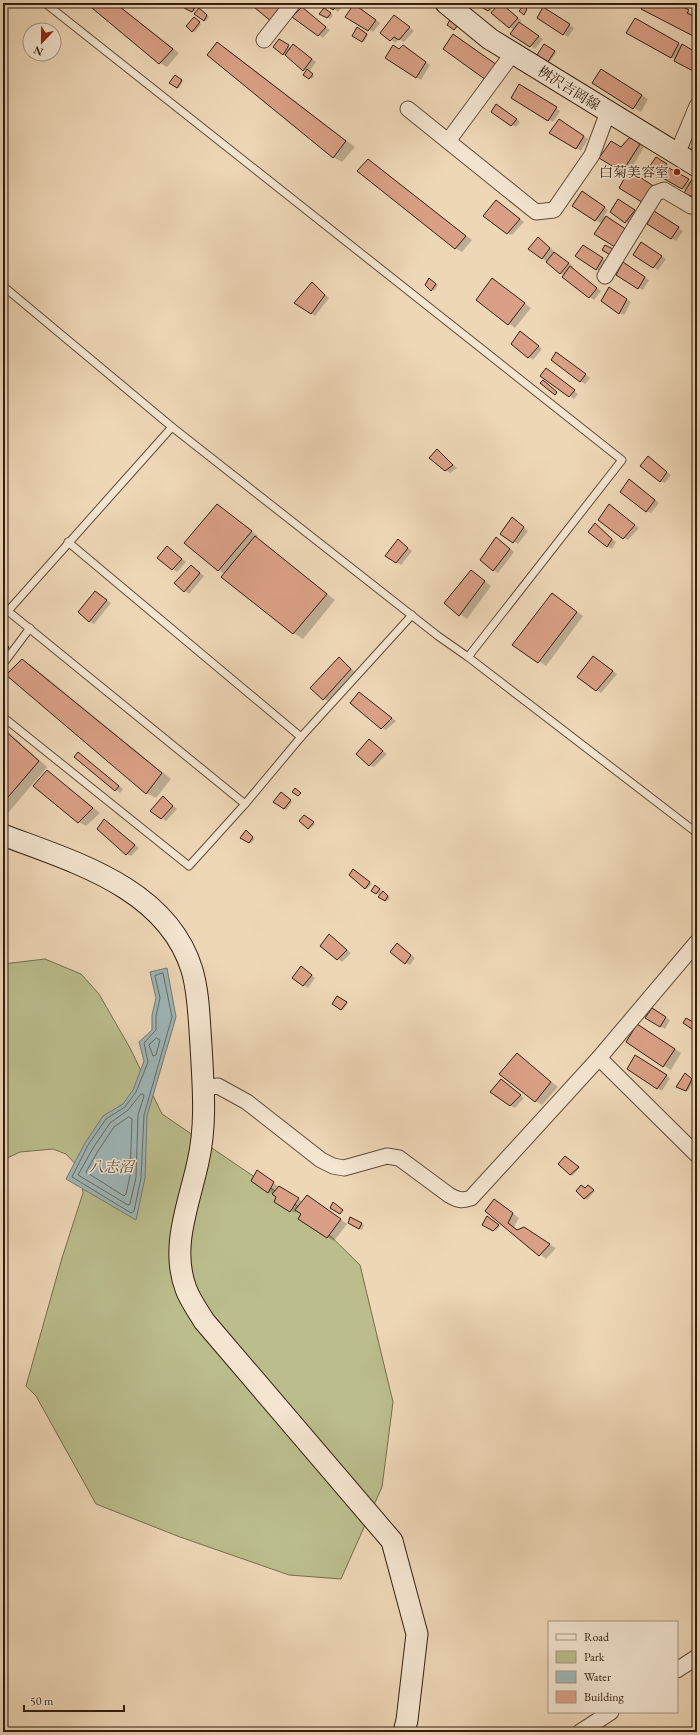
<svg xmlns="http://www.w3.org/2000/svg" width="700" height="1735" viewBox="0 0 700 1735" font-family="'EB Garamond','Noto Serif JP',serif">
<rect width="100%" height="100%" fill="#eed7b7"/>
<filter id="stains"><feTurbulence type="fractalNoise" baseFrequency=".005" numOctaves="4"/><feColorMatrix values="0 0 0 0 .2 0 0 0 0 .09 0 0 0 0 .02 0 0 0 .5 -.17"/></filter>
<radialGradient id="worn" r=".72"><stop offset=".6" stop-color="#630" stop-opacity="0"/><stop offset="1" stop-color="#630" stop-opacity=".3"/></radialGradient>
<!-- green -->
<path fill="#bbbd8c" stroke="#766e4e" d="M 45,959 L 81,974 L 99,994 L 130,1048 L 162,1114 L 306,1212 L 360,1265 L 393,1402 L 382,1487 L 341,1579 L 289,1575 L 180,1537 L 96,1504 L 36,1396 L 26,1386 L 62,1258 L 83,1193 L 80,1169 L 66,1154 L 53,1149 L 20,1152 L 3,1160 L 3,964 Z"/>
<!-- water -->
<path fill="#9eb7b9" stroke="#737a75" d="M 167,968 L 176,1017 L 147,1116 L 145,1178 L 136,1220 L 66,1179 L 85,1143 L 103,1116 L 123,1104 L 133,1090 L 144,1061 L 139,1042 L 152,1030 L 152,1015 L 156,998 L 150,972 Z"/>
<!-- shadow -->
<g fill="#0003">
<path d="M 88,3 L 116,3 L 179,53 L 167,67 L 160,63 Z"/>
<path d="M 325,3 L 345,3 L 338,12 Z"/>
<path d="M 481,3 L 491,3 L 495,5 L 490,12 L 480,5 Z"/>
<path d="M 500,3 L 522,21 L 519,23 L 543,39 L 535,49 L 510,27 Z"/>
<path d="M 646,3 L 672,3 L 695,15 L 694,17 L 697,19 L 697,37 Z"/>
<path d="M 188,4 L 196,9 L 194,12 L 186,7 Z"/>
<path d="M 355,5 L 380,23 L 373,32 L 347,17 Z"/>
<path d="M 325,9 L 333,15 L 330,19 L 321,14 Z"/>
<path d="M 543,9 L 574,28 L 568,37 L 564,34 Z"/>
<path d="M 201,10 L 209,17 L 206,21 L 204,20 Z"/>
<path d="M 306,11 L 330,30 L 323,38 L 294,17 Z"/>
<path d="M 194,18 L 201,24 L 195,32 L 193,31 Z"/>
<path d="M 398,19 L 414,31 L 404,42 L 399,39 L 395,43 L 382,32 Z"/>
<path d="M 635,20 L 697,54 L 697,72 L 628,33 Z"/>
<path d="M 357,28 L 368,35 L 364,42 L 353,36 Z"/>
<path d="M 279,40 L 291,48 L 298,48 L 316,62 L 309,72 L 314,76 L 312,79 L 304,75 L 306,71 L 284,54 Z"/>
<path d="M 217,43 L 226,48 L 355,147 L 342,162 L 333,157 Z"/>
<path d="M 544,45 L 556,53 L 549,63 L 548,62 Z"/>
<path d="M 408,49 L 430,65 L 421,80 L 416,77 L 399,50 Z"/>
<path d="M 608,74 L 648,99 L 641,112 L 593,83 Z"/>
<path d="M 177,77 L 183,81 L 179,88 L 171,83 Z"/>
<path d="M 519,85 L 560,111 L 553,122 L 512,98 Z"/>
<path d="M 501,108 L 520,122 L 516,127 L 512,125 Z"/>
<path d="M 563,123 L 588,139 L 581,151 L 551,132 Z"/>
<path d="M 630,138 L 644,147 L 628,174 L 600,158 L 621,149 Z"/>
<path d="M 660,160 L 671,167 L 669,169 L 691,182 L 697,179 L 687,191 L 649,170 Z"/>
<path d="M 375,165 L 472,240 L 462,252 L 455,248 Z"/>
<path d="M 587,195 L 608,210 L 604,216 L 610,220 L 602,224 L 574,206 Z"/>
<path d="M 623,203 L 639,213 L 630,225 L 611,212 Z"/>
<path d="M 500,204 L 524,222 L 512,235 L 507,233 Z"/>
<path d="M 659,215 L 683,231 L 676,241 L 671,238 Z"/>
<path d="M 542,241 L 554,251 L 553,253 L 573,266 L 572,268 L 601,291 L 594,300 L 542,258 Z"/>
<path d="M 646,246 L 666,259 L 658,270 L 635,255 Z"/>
<path d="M 588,248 L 607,262 L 601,272 L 576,256 Z"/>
<path d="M 628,266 L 649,280 L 643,290 L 617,275 Z"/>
<path d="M 492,279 L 531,308 L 515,328 L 477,299 Z"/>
<path d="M 431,280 L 438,285 L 434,291 L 426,285 Z"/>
<path d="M 312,283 L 329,298 L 315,316 L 311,313 Z"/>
<path d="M 609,289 L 631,302 L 624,315 L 620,313 Z"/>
<path d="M 521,332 L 542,349 L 533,360 L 529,357 Z"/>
<path d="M 557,353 L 590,378 L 585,384 L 580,381 Z"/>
<path d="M 550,372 L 578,394 L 574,399 L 541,376 Z"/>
<path d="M 437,450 L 457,468 L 450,473 L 431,458 Z"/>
<path d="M 652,460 L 671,475 L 665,483 L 660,481 Z"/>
<path d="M 630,480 L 659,503 L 651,513 L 646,511 Z"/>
<path d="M 218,506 L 258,536 L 256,538 L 264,543 L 335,600 L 303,639 L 294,633 L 222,576 L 225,574 L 218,570 Z"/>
<path d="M 613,508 L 639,528 L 628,540 L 624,538 Z"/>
<path d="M 516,521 L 528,531 L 518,544 L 501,534 Z"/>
<path d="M 596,525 L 616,542 L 612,549 L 607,546 Z"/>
<path d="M 497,538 L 514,552 L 498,573 L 493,570 Z"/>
<path d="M 398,540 L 412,551 L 401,565 L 396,562 Z"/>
<path d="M 168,548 L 186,562 L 177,572 L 159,558 Z"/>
<path d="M 191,566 L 204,576 L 189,594 L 175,583 Z"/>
<path d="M 478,576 L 491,586 L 467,619 L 445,603 Z"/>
<path d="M 96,592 L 111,603 L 94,624 L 89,621 Z"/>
<path d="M 553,595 L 583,616 L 546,666 L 514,644 Z"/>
<path d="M 3,642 L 15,651 L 3,666 Z"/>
<path d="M 339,658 L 355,672 L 328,701 L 324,699 Z"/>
<path d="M 22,660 L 31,665 L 171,779 L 156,798 L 146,793 Z"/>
<path d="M 598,660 L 617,674 L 601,693 L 578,677 Z"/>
<path d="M 360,693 L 396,721 L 386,730 L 382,728 Z"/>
<path d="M 3,727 L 47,767 L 3,819 Z"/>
<path d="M 369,740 L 387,754 L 374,767 L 369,765 Z"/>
<path d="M 78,753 L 123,789 L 120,793 L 76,757 Z"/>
<path d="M 48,771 L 100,813 L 86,826 L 79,822 Z"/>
<path d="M 283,795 L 292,802 L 286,810 L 275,802 Z"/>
<path d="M 163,797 L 177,809 L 166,821 L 151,811 Z"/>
<path d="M 306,817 L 315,824 L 310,829 L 308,828 Z"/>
<path d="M 104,820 L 139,848 L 131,856 L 127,854 Z"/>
<path d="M 248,833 L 255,839 L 251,843 L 242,837 Z"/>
<path d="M 355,871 L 372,884 L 367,889 L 350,875 Z"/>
<path d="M 375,886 L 382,891 L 379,895 L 372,891 Z"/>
<path d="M 385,894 L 390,898 L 387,901 L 380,897 Z"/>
<path d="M 329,935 L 351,953 L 342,962 L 321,946 Z"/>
<path d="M 398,944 L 415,958 L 410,965 L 406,963 Z"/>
<path d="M 305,970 L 315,978 L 308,988 L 303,985 Z"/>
<path d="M 338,997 L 348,1003 L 343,1010 L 334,1003 Z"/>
<path d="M 652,1010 L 670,1020 L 665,1029 L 646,1018 Z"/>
<path d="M 638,1025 L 681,1053 L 671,1070 L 664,1066 Z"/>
<path d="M 517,1055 L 558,1087 L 542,1105 L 535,1101 Z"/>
<path d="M 635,1057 L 670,1078 L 662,1091 L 628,1069 Z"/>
<path d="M 685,1075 L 694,1080 L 688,1091 L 679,1087 Z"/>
<path d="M 501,1080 L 524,1098 L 515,1108 L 510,1105 Z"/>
<path d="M 566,1157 L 580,1168 L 572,1176 L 570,1175 Z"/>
<path d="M 261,1174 L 278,1186 L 303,1202 L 314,1200 L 347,1224 L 334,1241 L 327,1237 L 302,1214 L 297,1210 L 295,1213 L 276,1201 L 277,1197 L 252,1180 Z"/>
<path d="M 589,1186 L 595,1191 L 587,1200 L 578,1191 L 585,1189 Z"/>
<path d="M 501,1204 L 519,1218 L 514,1227 L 519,1231 L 531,1233 L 556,1248 L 546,1259 L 486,1211 Z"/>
<path d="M 487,1218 L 500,1226 L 496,1231 L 483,1224 Z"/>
<path d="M 351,1219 L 364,1225 L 362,1230 L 349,1222 Z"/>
</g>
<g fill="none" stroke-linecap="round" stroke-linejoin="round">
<!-- shore -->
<g stroke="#686a64" stroke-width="1">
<path d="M 163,973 L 172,1017 L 144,1115 L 141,1178 L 134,1211 L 131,1213 L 72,1177 L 88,1145 L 106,1119 L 125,1107 L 136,1092 L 148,1062 L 144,1043 L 156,1030 L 156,1016 L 160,998 L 155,976 Z"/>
<path d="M 157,1038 L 160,1040 L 156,1055 L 153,1056 L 149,1045 Z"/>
<path d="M 143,1094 L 144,1096 L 138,1115 L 136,1177 L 130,1204 L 128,1205 L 78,1175 L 93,1148 L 110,1123 L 128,1110 L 140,1095 Z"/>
<path d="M 129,1117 L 132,1119 L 130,1176 L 126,1194 L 124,1196 L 86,1172 L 98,1151 L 114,1127 Z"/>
</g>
</g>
<!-- building -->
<g fill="#daa087" stroke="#321e0f">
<path d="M 86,3 L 115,3 L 173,49 L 159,64 Z"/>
<path d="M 187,3 L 195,7 L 192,12 L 184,8 Z"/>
<path d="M 249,3 L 280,3 L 284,6 L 272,22 Z"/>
<path d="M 323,3 L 339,3 L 333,10 Z"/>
<path d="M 480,3 L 493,3 L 494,4 L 488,11 L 478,5 Z"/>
<path d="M 499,3 L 501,3 L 518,18 L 509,28 L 491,13 Z"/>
<path d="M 645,3 L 675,3 L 689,10 L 687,13 L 697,18 L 697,38 L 641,9 Z"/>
<path d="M 354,4 L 376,20 L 368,31 L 345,17 Z"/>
<path d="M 523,6 L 527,9 L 524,15 L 519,11 Z"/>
<path d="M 302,7 L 326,27 L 318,36 L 292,17 Z"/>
<path d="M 543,7 L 570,24 L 563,35 L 537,18 Z"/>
<path d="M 199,8 L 207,15 L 204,21 L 194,14 Z"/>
<path d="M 324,8 L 331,13 L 327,18 L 319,14 Z"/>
<path d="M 394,15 L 410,27 L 399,40 L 394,37 L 390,41 L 380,33 Z"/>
<path d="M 194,17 L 200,22 L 192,32 L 186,26 Z"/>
<path d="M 451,18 L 459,24 L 454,30 L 447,25 Z"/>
<path d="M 635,18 L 679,43 L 671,58 L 626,33 Z"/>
<path d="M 519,22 L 539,36 L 530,47 L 510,34 Z"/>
<path d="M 357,27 L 367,34 L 362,42 L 352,36 Z"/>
<path d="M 453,34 L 497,65 L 486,80 L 443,49 Z"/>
<path d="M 279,39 L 289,45 L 283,55 L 273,47 Z"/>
<path d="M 217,42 L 346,141 L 333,158 L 207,55 Z"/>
<path d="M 293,44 L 312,59 L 303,71 L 285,55 Z"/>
<path d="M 544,44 L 555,51 L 547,63 L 537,55 Z"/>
<path d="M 682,44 L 697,53 L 697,73 L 674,61 Z"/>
<path d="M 393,45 L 399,49 L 403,45 L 426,62 L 416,78 L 385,58 Z"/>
<path d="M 307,69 L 313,74 L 309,79 L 303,75 Z"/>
<path d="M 601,69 L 642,95 L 633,109 L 592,83 Z"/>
<path d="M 175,75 L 182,80 L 177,88 L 169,83 Z"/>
<path d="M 519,84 L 557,107 L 548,121 L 511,98 Z"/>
<path d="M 496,104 L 517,119 L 511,126 L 491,112 Z"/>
<path d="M 559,119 L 584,136 L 576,149 L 549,133 Z"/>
<path d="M 630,137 L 640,144 L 622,172 L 599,158 L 611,141 L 621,147 Z"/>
<path d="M 697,138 L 697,151 L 692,149 Z"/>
<path d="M 656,157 L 667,164 L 659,177 L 647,170 Z"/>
<path d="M 368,159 L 466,236 L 455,249 L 357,171 Z"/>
<path d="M 667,167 L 689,179 L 682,189 L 661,177 Z"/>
<path d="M 629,170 L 655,187 L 645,204 L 619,188 Z"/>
<path d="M 694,176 L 697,178 L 697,199 L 684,193 Z"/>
<path d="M 582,191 L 605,207 L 595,221 L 572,206 Z"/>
<path d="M 618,199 L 635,210 L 625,223 L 610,212 Z"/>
<path d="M 496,200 L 520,219 L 507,234 L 483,216 Z"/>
<path d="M 654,211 L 679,227 L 671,239 L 647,224 Z"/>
<path d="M 606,216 L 627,230 L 615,247 L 594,234 Z"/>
<path d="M 538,237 L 550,248 L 542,259 L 528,249 Z"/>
<path d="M 641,242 L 662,256 L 653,268 L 633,255 Z"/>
<path d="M 583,245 L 603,258 L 596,270 L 575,256 Z"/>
<path d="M 605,245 L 615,250 L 612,256 L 602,250 Z"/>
<path d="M 554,252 L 569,263 L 560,274 L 546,262 Z"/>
<path d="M 623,262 L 645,277 L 638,289 L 616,275 Z"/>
<path d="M 570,266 L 597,288 L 589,298 L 562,277 Z"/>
<path d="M 429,278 L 436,284 L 431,291 L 425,285 Z"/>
<path d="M 492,278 L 525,303 L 508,325 L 476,300 Z"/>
<path d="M 312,282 L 325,295 L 311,314 L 294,303 Z"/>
<path d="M 609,287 L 627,299 L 619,314 L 601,301 Z"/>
<path d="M 520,331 L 539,346 L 528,358 L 511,344 Z"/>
<path d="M 556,352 L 586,374 L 580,382 L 551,360 Z"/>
<path d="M 546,368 L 575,390 L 569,397 L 540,376 Z"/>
<path d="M 543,380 L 557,392 L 555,395 L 540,383 Z"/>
<path d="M 437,449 L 453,465 L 445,471 L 429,458 Z"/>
<path d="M 648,456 L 667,472 L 660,482 L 640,466 Z"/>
<path d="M 629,479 L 655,500 L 646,512 L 620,492 Z"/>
<path d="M 217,504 L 252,531 L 218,571 L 184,543 Z"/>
<path d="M 609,504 L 635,525 L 623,539 L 598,520 Z"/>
<path d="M 512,517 L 524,527 L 513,543 L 500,534 Z"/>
<path d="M 595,523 L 612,539 L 607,547 L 588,532 Z"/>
<path d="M 255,536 L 327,594 L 293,634 L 221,577 Z"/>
<path d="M 496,537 L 510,549 L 493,571 L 480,560 Z"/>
<path d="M 398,539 L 408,548 L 396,563 L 385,556 Z"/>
<path d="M 167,546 L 182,559 L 172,570 L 157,558 Z"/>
<path d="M 191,565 L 200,573 L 184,592 L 174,583 Z"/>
<path d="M 471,570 L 485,581 L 459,616 L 444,603 Z"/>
<path d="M 95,591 L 107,600 L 89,622 L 78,612 Z"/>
<path d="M 552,593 L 577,612 L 538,663 L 512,645 Z"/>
<path d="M 3,642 L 9,647 L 3,654 Z"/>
<path d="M 593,656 L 613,671 L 596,691 L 577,677 Z"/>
<path d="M 339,657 L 351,669 L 323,700 L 310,688 Z"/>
<path d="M 22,659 L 162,773 L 146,794 L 6,675 Z"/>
<path d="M 359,692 L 392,718 L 381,729 L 350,703 Z"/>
<path d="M 3,729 L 39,761 L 3,803 Z"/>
<path d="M 369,739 L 383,751 L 369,766 L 356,754 Z"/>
<path d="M 78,752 L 119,786 L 115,791 L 74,757 Z"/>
<path d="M 47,770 L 93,808 L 78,823 L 33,786 Z"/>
<path d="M 295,788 L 301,793 L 298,796 L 292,792 Z"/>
<path d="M 281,792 L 291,800 L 284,809 L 273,802 Z"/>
<path d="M 163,796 L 173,806 L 161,819 L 150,811 Z"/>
<path d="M 304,815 L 314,822 L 308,829 L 299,821 Z"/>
<path d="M 104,819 L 135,845 L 126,855 L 97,829 Z"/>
<path d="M 246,830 L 253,837 L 249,843 L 240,838 Z"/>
<path d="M 353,869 L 370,882 L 365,889 L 349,875 Z"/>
<path d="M 375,885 L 380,889 L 376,894 L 371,891 Z"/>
<path d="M 383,891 L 388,896 L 385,901 L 378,897 Z"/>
<path d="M 329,934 L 347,950 L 337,960 L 320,946 Z"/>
<path d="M 397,943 L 411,955 L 405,964 L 390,952 Z"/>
<path d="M 301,966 L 312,975 L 303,986 L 292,978 Z"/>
<path d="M 337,996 L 347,1002 L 341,1010 L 332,1004 Z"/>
<path d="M 652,1008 L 666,1017 L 660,1027 L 645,1018 Z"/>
<path d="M 686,1018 L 695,1023 L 692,1029 L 683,1023 Z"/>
<path d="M 637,1024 L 675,1049 L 663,1067 L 626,1042 Z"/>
<path d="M 517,1053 L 551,1082 L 535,1102 L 499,1074 Z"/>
<path d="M 635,1055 L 667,1075 L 657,1089 L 627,1069 Z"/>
<path d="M 685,1073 L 692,1079 L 686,1091 L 676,1087 Z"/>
<path d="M 501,1079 L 521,1095 L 510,1106 L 490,1092 Z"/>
<path d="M 565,1156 L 579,1167 L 570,1175 L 558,1164 Z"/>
<path d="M 257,1170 L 274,1182 L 268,1193 L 251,1181 Z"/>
<path d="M 581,1185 L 585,1188 L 588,1185 L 594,1190 L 584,1199 L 576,1191 Z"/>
<path d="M 279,1186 L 299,1198 L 290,1212 L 274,1202 L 276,1197 L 272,1194 Z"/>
<path d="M 307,1195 L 341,1219 L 327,1238 L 298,1219 L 301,1214 L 295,1210 Z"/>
<path d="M 494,1199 L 513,1213 L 508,1223 L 517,1230 L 524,1227 L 550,1244 L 539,1256 L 485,1211 Z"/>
<path d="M 333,1202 L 343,1210 L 340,1214 L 330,1208 Z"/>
<path d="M 487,1216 L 499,1225 L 493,1231 L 482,1225 Z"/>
<path d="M 350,1217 L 362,1223 L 359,1229 L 348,1223 Z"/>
</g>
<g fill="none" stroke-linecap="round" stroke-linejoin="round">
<!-- lane casing -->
<g stroke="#614c39" stroke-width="9">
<g id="lane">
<path d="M 45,3 L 622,460 L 468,657"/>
<path d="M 3,7 L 6,3"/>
<path d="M 3,286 L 172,427 L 438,636 L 468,657 L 697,833"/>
<path d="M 68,542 L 301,737"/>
<path d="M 3,607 L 245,804"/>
<path d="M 8,611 L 172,427"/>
<path d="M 3,664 L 30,628"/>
<path d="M 3,717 L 189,866 L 245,804 L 301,737 L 412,615"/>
</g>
</g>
<!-- street casing -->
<g stroke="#614c39" stroke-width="17">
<g id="street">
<path d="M 264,40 L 293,3"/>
<path d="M 408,109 L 536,212 L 554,210 L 592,155 L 608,112"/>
<path d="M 448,141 L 513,53"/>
<path d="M 677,154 L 697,106"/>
<path d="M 605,276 L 656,193 L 664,190 L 691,206 L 697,206"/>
<path d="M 599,1058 L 697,1155"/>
<path d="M 204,1088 L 218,1086 L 247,1102 L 321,1160 L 333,1166 L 344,1168 L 387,1156 L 399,1158 L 449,1195 C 457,1200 462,1201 471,1198 L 599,1058 L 697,942"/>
<path d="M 677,1670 L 697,1657"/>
<path d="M 580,1732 L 611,1712"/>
</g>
</g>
<!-- secondary casing -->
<g stroke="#321e0f" stroke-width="23">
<g id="secondary">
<path d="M 446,3 L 490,39 L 697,166"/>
<path d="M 3,835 C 74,862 167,888 192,970 C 199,994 199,1020 201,1045 C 203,1084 207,1123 198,1162 C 189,1204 170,1247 186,1289 C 190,1300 198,1311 204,1321 L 392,1541 L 417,1634 L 407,1720 L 404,1732"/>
</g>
</g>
<!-- lane -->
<use href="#lane" stroke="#f4e5d0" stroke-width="7"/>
<!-- street -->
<use href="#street" stroke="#f4e5d0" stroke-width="15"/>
<!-- secondary -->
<use href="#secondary" stroke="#f4e5d0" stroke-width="21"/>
</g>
<!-- markers -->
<circle fill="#8f2418" stroke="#f4e5d0" stroke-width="1.5" cx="677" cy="172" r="4"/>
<g text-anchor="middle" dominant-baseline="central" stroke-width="3" stroke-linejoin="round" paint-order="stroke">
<!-- street labels -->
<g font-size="14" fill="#321e0f" stroke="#f4e5d0">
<text transform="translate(569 88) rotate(32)">桝沢吉岡線</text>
</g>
<!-- poi labels -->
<g font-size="14" fill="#321e0f" stroke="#f4e5d0" text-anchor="end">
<text x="669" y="172">白菊美容室</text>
</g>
<!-- water labels -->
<g font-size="15" font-style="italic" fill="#524c42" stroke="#f4e5d0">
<text x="111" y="1166">八志沼</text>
</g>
</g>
<!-- margin -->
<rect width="700" height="1735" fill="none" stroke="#eed7b7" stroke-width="16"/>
<rect x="4" y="4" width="692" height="1727" fill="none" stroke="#321e0f" stroke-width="2"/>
<rect x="8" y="8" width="684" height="1719" fill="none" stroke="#321e0f"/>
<!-- legend -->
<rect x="548" y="1621" width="130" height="92" fill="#f4e5d0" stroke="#a69583"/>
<rect x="556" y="1634" width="20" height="6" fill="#f4e5d0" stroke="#a69583"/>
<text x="584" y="1641" font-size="12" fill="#321e0f">Road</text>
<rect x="556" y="1651" width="20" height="12" fill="#bbbd8c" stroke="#a69583"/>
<text x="584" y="1661" font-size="12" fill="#321e0f">Park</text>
<rect x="556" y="1671" width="20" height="12" fill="#9eb7b9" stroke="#a69583"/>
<text x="584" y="1681" font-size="12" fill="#321e0f">Water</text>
<rect x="556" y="1691" width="20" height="12" fill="#daa087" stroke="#a69583"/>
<text x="584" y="1701" font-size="12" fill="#321e0f">Building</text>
<!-- north arrow -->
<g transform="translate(42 42) rotate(202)"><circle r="19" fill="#f4e5d0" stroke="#a69583"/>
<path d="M0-3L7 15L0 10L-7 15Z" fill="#8f2418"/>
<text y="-6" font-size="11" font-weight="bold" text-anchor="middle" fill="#321e0f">N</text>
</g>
<!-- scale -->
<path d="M24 1705v6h100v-6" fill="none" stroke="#321e0f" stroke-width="2"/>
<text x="30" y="1705" font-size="12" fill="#321e0f" stroke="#f4e5d0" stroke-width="3" paint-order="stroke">50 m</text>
<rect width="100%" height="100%" filter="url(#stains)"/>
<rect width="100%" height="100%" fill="url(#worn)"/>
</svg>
